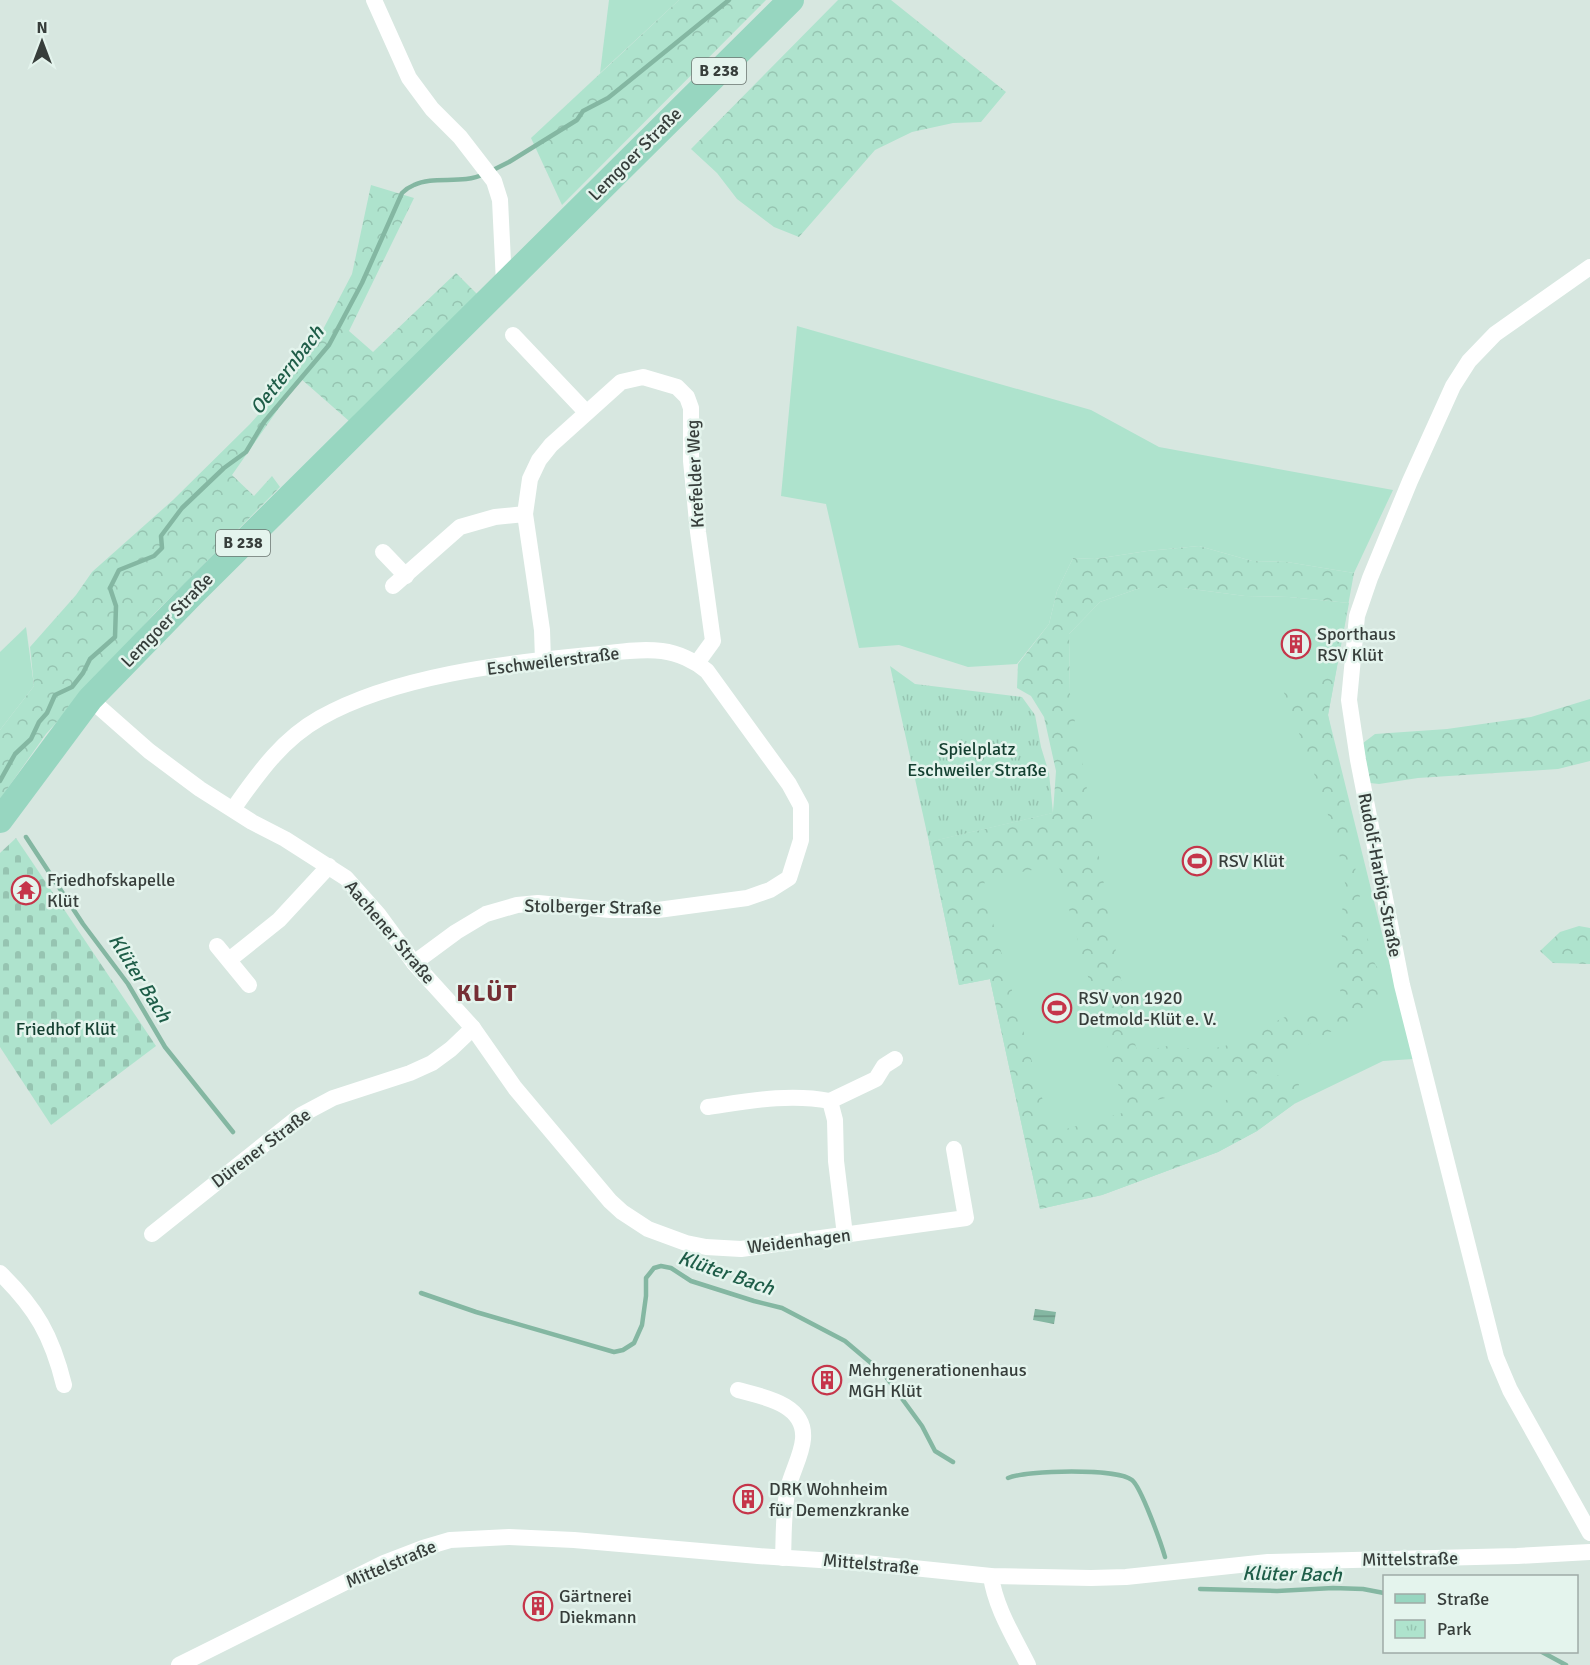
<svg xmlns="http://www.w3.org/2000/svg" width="1590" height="1665" viewBox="0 0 1590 1665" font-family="Signika,sans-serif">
<defs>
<pattern id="forest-crowns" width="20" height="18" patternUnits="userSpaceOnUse" patternTransform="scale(1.5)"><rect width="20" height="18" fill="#aee3cd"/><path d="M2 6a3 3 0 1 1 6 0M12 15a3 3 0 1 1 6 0" fill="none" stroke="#96c4b1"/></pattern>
<pattern id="cemetery-stones" width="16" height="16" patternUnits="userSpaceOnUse" patternTransform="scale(1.5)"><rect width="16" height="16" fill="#aee3cd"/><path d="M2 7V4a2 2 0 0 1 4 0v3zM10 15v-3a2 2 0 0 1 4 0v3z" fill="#96c4b1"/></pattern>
<pattern id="park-tufts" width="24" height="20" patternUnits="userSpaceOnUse" patternTransform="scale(1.5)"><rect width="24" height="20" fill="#aee3cd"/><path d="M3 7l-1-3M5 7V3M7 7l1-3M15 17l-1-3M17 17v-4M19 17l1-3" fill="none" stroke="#96c4b1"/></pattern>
<pattern id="water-rules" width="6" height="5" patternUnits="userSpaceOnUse" patternTransform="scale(1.5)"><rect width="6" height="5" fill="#84b7a2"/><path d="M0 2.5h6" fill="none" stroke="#6d9685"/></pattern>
</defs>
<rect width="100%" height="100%" fill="#d7e7e0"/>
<!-- grass -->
<g fill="#aee3cd">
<path d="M 609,0 L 679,0 L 600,73 Z"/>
<path d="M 797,326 L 1091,410 L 1159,447 L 1393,490 L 1354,573 L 1287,562 L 1252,561 L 1199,546 L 1147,551 L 1095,559 L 1073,558 L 1057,591 L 1049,624 L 1017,664 L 968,667 L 899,645 L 859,648 L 826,504 L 781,496 Z"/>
<path d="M 1140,588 L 1184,588 L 1245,596 L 1289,597 L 1349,603 L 1328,715 L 1413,1059 L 1383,1061 L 1294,1104 L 1257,1131 L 1218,1152 L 1102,1195 L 1040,1209 L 990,979 L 959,985 L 929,842 L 1053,813 L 1070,694 L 1069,634 L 1100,602 Z"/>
<path d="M 26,627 L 34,686 L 0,730 L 0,652 Z"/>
</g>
<!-- forest -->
<g fill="url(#forest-crowns)" fill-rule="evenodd">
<path d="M 679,0 L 766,0 L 562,205 L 531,138 Z"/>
<path d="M 838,0 L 891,0 L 1006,92 L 981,122 L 953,123 L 912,132 L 875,150 L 799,237 L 774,227 L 737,199 L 717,173 L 691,149 Z"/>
<path d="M 371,185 L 414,198 L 349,331 L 373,352 L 456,273 L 479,296 L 349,421 L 300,378 L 232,475 L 254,496 L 272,476 L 280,487 L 153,615 L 46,734 L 0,799 L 0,730 L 34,686 L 30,647 L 76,595 L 92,572 L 173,500 L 250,424 L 295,373 L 318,339 L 352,274 Z"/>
<path d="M 1199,546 L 1252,561 L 1287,562 L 1354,573 L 1328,715 L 1344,797 L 1365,929 L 1375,964 L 1379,970 L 1384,992 L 1348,1022 L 1247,1079 L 1148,1102 L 1148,1109 L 1202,1112 L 1277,1075 L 1299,1084 L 1294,1104 L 1257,1131 L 1218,1152 L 1102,1195 L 1040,1209 L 990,979 L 959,985 L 929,842 L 1053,813 L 1056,771 L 1044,717 L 1031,696 L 1017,688 L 1018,664 L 1049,624 L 1057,591 L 1073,558 L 1095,559 L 1147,551 ZM 1140,588 L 1184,588 L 1245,596 L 1289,597 L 1349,603 L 1332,650 L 1325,679 L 1283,690 L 1322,795 L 1338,848 L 1346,888 L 1339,929 L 1346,946 L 1336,962 L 1343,1009 L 1316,1015 L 1308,1006 L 1223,1047 L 1197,1049 L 1165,1046 L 1138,1054 L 1128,1019 L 1070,694 L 1069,634 L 1100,602 ZM 1059,865 L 1062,884 L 1126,1112 L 1052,1133 L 988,905 L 984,879 Z"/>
<path d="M 1590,699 L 1590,761 L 1558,769 L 1418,778 L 1379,784 L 1370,783 L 1363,743 L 1375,734 L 1447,729 L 1531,717 Z"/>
<path d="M 1579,926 L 1590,928 L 1590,964 L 1553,963 L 1540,951 L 1560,932 Z"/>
</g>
<!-- cemetery -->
<path fill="url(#cemetery-stones)" d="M 16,838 L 156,1046 L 51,1125 L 0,1047 L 0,853 Z"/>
<!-- park -->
<path fill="url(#park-tufts)" d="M 890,666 L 915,684 L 1022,697 L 1035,715 L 1041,747 L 1049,773 L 1053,813 L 929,842 Z"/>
<!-- water -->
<path fill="url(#water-rules)" d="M 1035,1309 L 1056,1312 L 1054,1324 L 1033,1320 Z"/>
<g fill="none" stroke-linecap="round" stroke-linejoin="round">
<!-- stream -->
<g stroke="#84b7a2" stroke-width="4.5">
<path d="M 491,171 L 509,162 L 577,120 L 583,111 L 608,98 L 729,0"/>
<path d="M 0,781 L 15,754 L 31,739 L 39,722 L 47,713 L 55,695 L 72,687 L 83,673 L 90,659 L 115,637 L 116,606 L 110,588 L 119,570 L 154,556 L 162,548 L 161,536 L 182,508 L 224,468 L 246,452 L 264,422 L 329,345 L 362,283 L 402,193 C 405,190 409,187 414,185 C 434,175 462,185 484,174"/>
<path d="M 26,837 L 83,924 L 128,984 L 165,1047 L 233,1132"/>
<path d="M 421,1293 L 476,1312 L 614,1352 L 623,1350 L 634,1343 L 642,1325 L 646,1296 L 646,1278 L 654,1268 L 661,1266 L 671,1268 L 691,1281 L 754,1301 L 782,1308 L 845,1341 L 884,1374 L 922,1426 L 935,1451 L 953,1462"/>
<path d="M 1008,1478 C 1027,1470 1117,1468 1132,1480 C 1141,1487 1161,1543 1165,1557"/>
<path d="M 1200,1589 L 1277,1591 L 1333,1588 L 1363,1589 L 1384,1593"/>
<path d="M 1542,1652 L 1566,1665"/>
</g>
<!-- minor -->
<g stroke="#fff" stroke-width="16">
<path d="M 374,0 L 409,78 L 432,109 L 460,137 L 494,181 L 500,200 L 504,283"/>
<path d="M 1590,267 L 1495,334 L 1469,361 L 1453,386 L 1410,481 L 1370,578 L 1357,616 L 1349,700 L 1358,760 L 1402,985 L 1496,1357 L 1510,1390 L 1590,1533"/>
<path d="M 513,335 L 586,412"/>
<path d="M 383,552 L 406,576"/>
<path d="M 393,586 L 460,527 L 495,517 L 525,514"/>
<path d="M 543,660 L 542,630 L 525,514 L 530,479 L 539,460 L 551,445 L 621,382 L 643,377 L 677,387 L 687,397 L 691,408 L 691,461 L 698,532 L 713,641 L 697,663"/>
<path d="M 90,699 L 149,751 L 200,789 L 252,822 L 285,839 L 346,878 L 378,914 L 414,963 L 473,1028 L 515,1088 L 610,1201 L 622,1212 L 648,1229 L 686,1243 L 706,1247 L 741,1249 L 966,1218 L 954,1149"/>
<path d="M 233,809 C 258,774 281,740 320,718 C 394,676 505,663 589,655 C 612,653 638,648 662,651 C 678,653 695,661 707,671 L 789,784 L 801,806 L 801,840 L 789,878 L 770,890 L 747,898 L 658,910 L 610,910 L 538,903 L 517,905 L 486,914 L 456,932 L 414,963"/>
<path d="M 217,946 L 249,985"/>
<path d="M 229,960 L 279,920 L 329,866"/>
<path d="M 708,1107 C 749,1101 789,1093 830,1101"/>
<path d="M 152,1234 L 301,1115 L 333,1098 L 410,1073 L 432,1063 L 451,1049 L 473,1028"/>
<path d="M 845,1235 L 836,1161 L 835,1120 L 830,1101 L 876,1079 L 884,1066 L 895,1059"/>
<path d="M 0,1273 C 36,1308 52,1336 64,1385"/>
<path d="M 738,1390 C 764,1397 806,1404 803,1439 C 802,1454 792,1472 788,1488 C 783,1510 784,1535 783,1558"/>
<path d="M 991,1576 C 995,1607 1014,1637 1028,1665"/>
<path d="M 179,1665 L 384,1563 L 423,1548 L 450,1540 L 509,1537 L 574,1540 L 758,1556 L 865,1563 L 991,1576 L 1091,1578 L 1126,1577 L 1268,1562 L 1517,1556 L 1590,1552"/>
</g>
<!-- primary -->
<path stroke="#97d6c0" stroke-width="26" d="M 0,820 L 90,699 L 193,593 L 791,0"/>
</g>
<!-- icons -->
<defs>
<g id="building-ring" transform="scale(1.5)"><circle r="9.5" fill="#e4f4ed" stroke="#c5354a" stroke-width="1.5"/><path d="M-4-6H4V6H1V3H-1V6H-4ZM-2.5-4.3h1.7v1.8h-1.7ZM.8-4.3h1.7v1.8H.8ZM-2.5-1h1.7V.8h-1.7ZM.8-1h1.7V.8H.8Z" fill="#c5354a"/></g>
<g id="stadium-ring" transform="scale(1.5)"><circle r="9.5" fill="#e4f4ed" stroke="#c5354a" stroke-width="1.5"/><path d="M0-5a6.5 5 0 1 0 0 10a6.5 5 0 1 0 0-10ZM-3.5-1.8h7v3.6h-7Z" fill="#c5354a"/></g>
<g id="temple-ring" transform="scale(1.5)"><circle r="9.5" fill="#e4f4ed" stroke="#c5354a" stroke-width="1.5"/><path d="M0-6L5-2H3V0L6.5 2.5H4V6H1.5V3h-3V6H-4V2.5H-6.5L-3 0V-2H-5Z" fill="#c5354a"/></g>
</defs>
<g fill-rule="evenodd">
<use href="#building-ring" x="1296" y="644"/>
<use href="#stadium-ring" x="1197" y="861"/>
<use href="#temple-ring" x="26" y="890"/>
<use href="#stadium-ring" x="1057" y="1008"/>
<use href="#building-ring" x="827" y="1380"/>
<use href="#building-ring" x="748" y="1499"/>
<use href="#building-ring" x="538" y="1606"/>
</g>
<g text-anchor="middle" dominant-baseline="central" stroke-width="5" stroke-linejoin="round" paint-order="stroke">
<!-- shield labels -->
<g fill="#e4f4ed" stroke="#6b7570" stroke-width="1.5">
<rect x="692" y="58" width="54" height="26" rx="4.5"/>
<rect x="216" y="530" width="54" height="26" rx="4.5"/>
</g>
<g font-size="16" font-weight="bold" fill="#373e3b">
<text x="719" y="71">B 238</text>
<text x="243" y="543">B 238</text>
</g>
<!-- street labels -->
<g font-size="18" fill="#373e3b" stroke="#e4f4ed">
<text transform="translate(635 154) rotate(-45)">Lemgoer Straße</text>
<text transform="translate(695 474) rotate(-93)">Krefelder Weg</text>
<text transform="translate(167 620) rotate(-46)">Lemgoer Straße</text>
<text transform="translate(553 661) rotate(-7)">Eschweilerstraße</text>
<text transform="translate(1380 875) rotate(79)">Rudolf-Harbig-Straße</text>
<text transform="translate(593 907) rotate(1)">Stolberger Straße</text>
<text transform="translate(390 932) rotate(50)">Aachener Straße</text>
<text transform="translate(261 1148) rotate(-37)">Dürener Straße</text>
<text transform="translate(799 1241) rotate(-7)">Weidenhagen</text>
<text transform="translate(1410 1559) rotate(-1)">Mittelstraße</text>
<text transform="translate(391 1564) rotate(-23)">Mittelstraße</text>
<text transform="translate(871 1564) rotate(5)">Mittelstraße</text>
</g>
<!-- poi labels -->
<g font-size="18" fill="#373e3b" stroke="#e4f4ed" text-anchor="start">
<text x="1317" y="634">Sporthaus<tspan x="1317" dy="21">RSV Klüt</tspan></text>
<text x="1218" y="861">RSV Klüt</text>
<text x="47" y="880">Friedhofskapelle<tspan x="47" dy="21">Klüt</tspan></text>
<text x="1078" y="998">RSV von 1920<tspan x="1078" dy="21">Detmold-Klüt e. V.</tspan></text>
<text x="848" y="1370">Mehrgenerationenhaus<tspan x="848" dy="21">MGH Klüt</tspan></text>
<text x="769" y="1489">DRK Wohnheim<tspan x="769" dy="21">für Demenzkranke</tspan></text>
<text x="559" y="1596">Gärtnerei<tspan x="559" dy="21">Diekmann</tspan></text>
</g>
<!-- park labels -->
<g font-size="18" fill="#133f30" stroke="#e4f4ed">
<text x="977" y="749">Spielplatz<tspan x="977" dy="21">Eschweiler Straße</tspan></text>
<text x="66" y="1029">Friedhof Klüt</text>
</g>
<!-- water labels -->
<g font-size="20" font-style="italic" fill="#1e5d48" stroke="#e4f4ed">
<text transform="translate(287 370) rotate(-52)">Oetternbach</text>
<text transform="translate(140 978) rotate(58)">Klüter Bach</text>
<text transform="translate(726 1273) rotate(19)">Klüter Bach</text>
<text transform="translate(1292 1574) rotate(1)">Klüter Bach</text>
</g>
<!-- district labels -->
<g font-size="24" font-weight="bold" letter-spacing="1.5" fill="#752e34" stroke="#e4f4ed">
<text x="487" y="993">KLÜT</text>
</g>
</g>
<!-- legend -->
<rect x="1383" y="1575" width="195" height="78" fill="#e4f4ed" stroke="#9faba6" stroke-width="1.5"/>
<rect x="1395" y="1594" width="30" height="9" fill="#97d6c0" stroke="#9faba6" stroke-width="1.5"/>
<text x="1437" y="1605" font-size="18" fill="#373e3b">Straße</text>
<rect x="1395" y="1620" width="30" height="18" fill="url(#park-tufts)" stroke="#9faba6" stroke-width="1.5"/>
<text x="1437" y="1635" font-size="18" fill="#373e3b">Park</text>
<!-- north arrow -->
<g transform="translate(42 42)" stroke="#e4f4ed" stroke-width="4.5" paint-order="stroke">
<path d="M0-4.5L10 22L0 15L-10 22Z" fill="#373e3b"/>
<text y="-9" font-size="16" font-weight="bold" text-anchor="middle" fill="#373e3b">N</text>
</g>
</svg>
